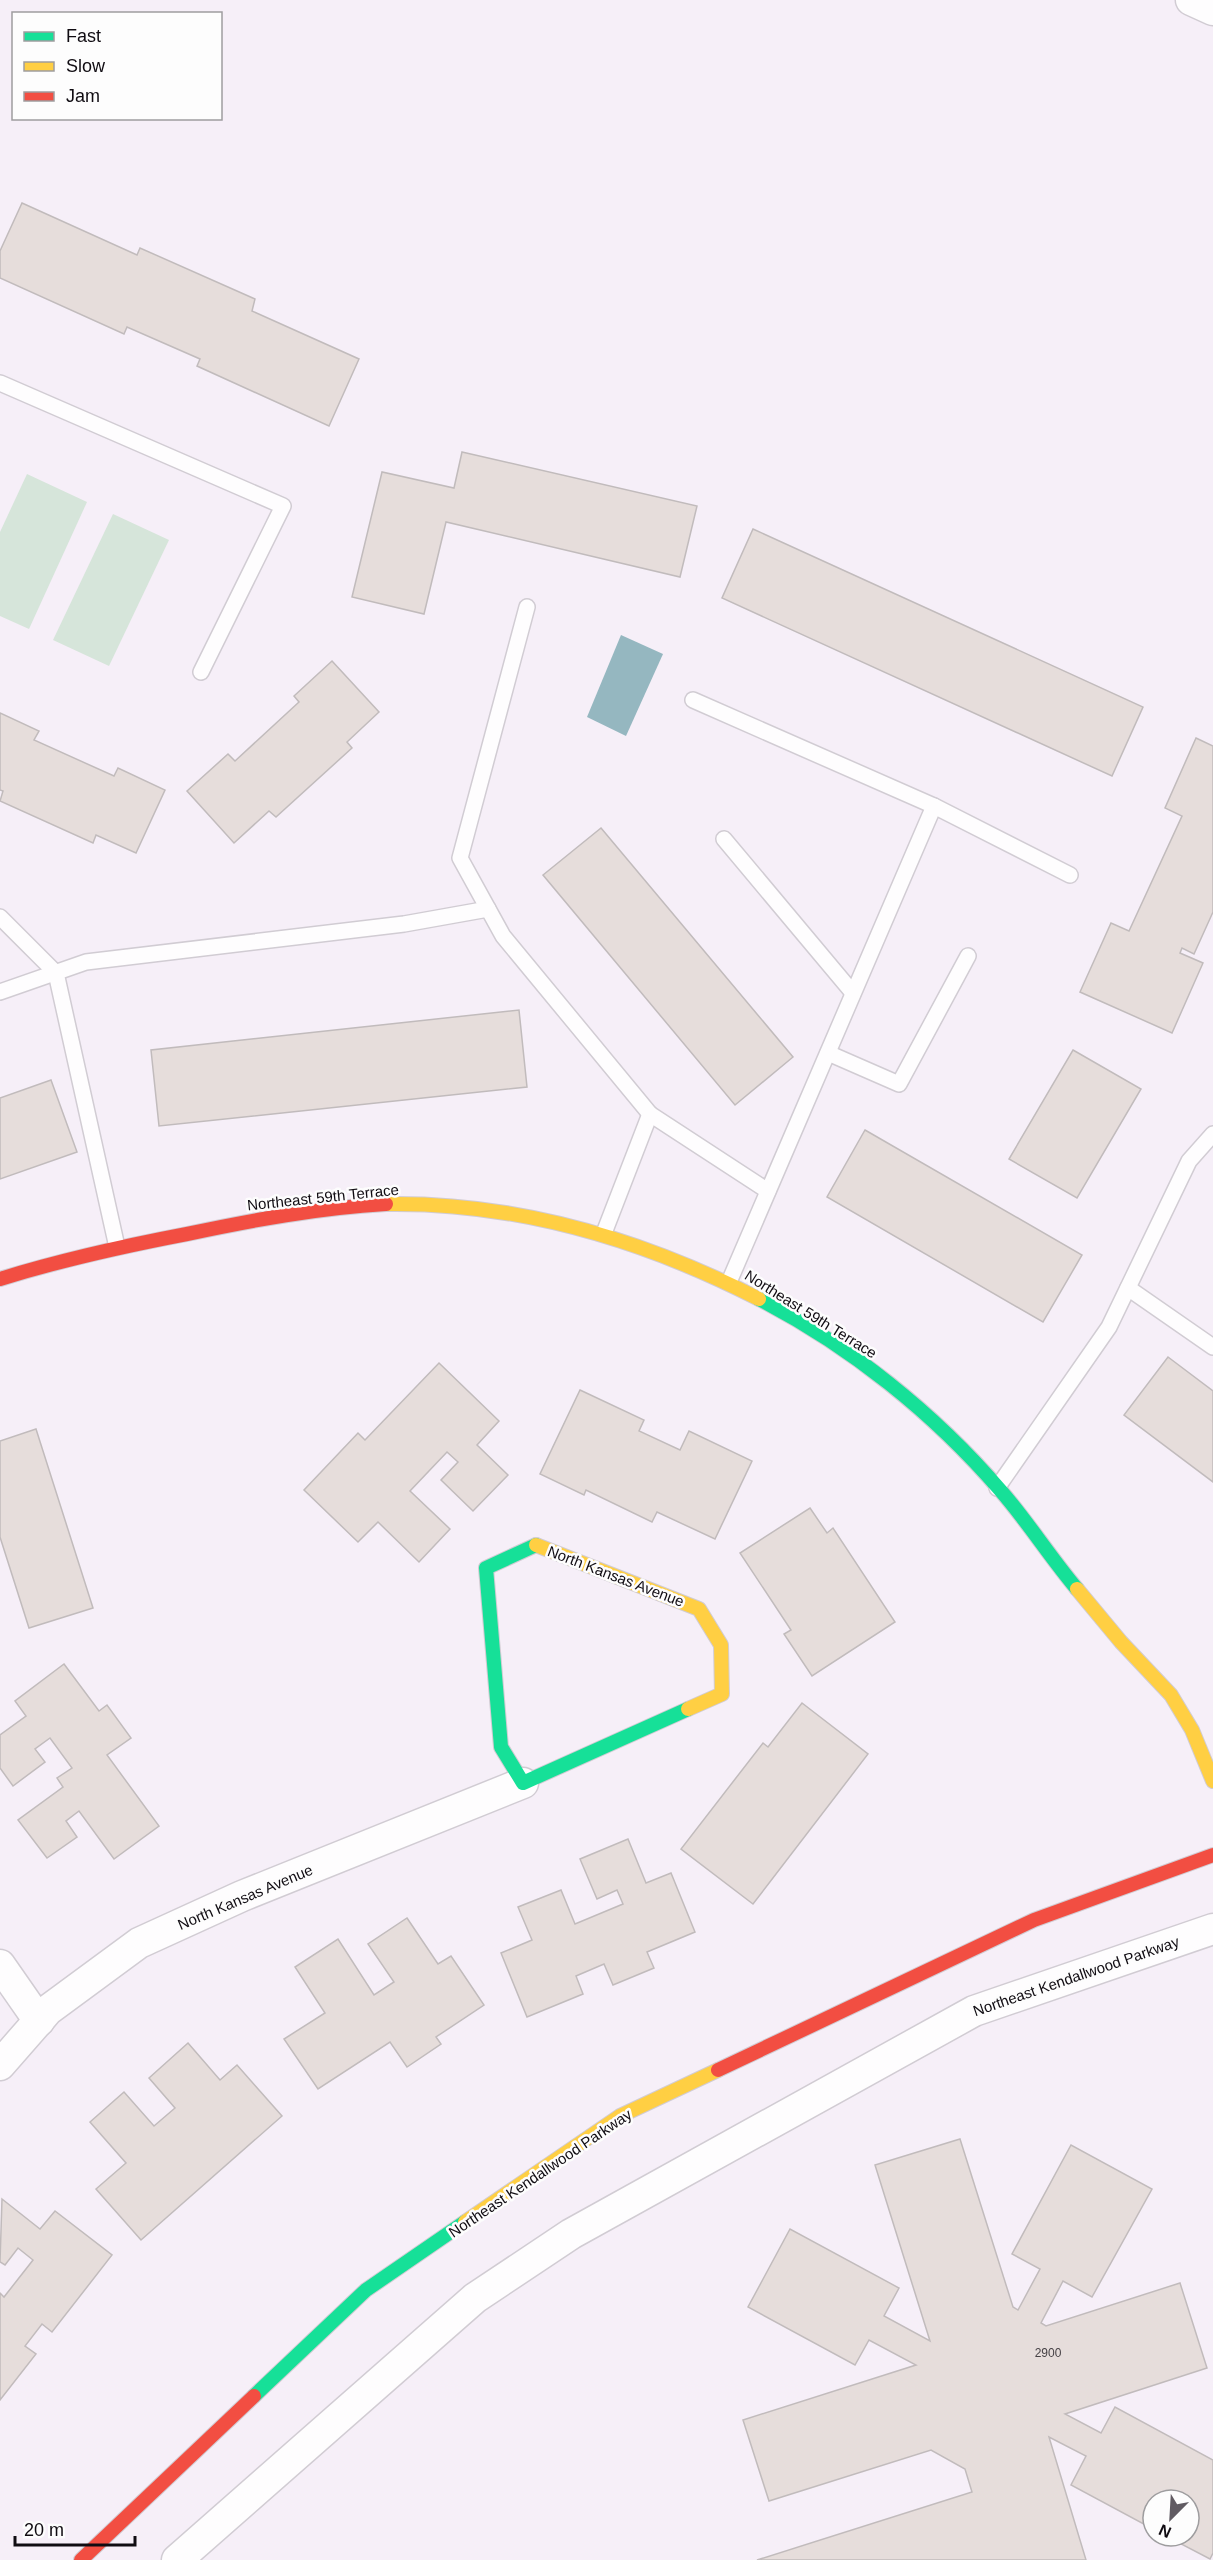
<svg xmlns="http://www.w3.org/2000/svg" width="1213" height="2560" viewBox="0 0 1213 2560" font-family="Helvetica,sans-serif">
<rect width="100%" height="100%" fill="#f6eff8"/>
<!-- green -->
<g fill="#d6e5da">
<path d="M 27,474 L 87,502 L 29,629 L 0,616 L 0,532 Z"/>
<path d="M 113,514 L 169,540 L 109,666 L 53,640 Z"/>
</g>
<!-- water -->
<path fill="#95b7c0" d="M 621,635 L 663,654 L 626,736 L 587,717 Z"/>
<!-- building -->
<g fill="#e6dddb" stroke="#c1bbbc" stroke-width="1.5">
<path d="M 22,203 L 137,255 L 140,248 L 255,299 L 252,311 L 359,359 L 329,426 L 197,366 L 200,359 L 127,327 L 124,334 L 0,278 L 0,251 Z"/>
<path d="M 462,452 L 697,506 L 680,577 L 446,522 L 424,614 L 352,597 L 382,472 L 454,488 Z"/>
<path d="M 753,529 L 1143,707 L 1112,776 L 722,598 Z"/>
<path d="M 332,661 L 379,712 L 347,742 L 352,748 L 276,817 L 269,811 L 234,843 L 187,791 L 228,754 L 235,761 L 299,702 L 294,696 Z"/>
<path d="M 0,713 L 39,731 L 34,740 L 114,776 L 118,768 L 165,790 L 136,853 L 96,835 L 93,843 L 0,801 L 3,791 L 0,790 Z"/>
<path d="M 1196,738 L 1213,746 L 1213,912 L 1194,954 L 1182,948 L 1180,953 L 1203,963 L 1172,1033 L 1080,992 L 1111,923 L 1129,931 L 1182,816 L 1165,808 Z"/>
<path d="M 601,828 L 793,1057 L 735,1105 L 543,875 Z"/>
<path d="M 519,1010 L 527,1087 L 159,1126 L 151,1050 Z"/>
<path d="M 1073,1050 L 1141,1089 L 1077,1198 L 1009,1159 Z"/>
<path d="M 51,1080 L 77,1152 L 0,1179 L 0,1098 Z"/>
<path d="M 865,1130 L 1082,1255 L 1043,1322 L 827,1197 Z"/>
<path d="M 1168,1357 L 1213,1391 L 1213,1482 L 1124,1415 Z"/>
<path d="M 439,1363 L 499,1421 L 477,1445 L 508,1475 L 473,1511 L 441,1480 L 458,1462 L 447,1452 L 410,1491 L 450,1529 L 419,1562 L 378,1522 L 358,1542 L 304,1490 L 358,1433 L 365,1440 Z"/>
<path d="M 580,1390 L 644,1420 L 639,1431 L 680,1450 L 689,1431 L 752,1461 L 715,1539 L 657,1512 L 652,1522 L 586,1490 L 584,1495 L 540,1474 Z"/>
<path d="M 36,1429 L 93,1608 L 29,1628 L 0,1537 L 0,1441 Z"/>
<path d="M 810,1508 L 827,1533 L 833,1528 L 895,1622 L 812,1676 L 784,1634 L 791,1630 L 740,1553 Z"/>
<path d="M 64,1664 L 99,1711 L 107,1705 L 131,1738 L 107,1755 L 159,1826 L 114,1859 L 79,1811 L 66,1821 L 77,1837 L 47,1858 L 18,1820 L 63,1787 L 57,1778 L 72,1768 L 50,1738 L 35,1749 L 45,1762 L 13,1786 L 0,1768 L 0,1735 L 26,1716 L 15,1701 Z"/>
<path d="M 802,1703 L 868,1754 L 753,1904 L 681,1849 L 763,1743 L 768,1747 Z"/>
<path d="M 628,1839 L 646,1883 L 671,1873 L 695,1932 L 647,1952 L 654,1968 L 613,1985 L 604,1964 L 576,1976 L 583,1994 L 527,2017 L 501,1953 L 532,1940 L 518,1907 L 561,1890 L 575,1924 L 623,1904 L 617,1890 L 597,1899 L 580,1859 Z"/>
<path d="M 407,1918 L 438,1964 L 451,1956 L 484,2005 L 436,2037 L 441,2044 L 407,2067 L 390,2042 L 318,2089 L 284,2039 L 325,2013 L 295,1967 L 338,1939 L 374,1995 L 394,1982 L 368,1944 Z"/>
<path d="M 188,2043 L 220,2080 L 237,2065 L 282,2116 L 141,2240 L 96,2189 L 126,2163 L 90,2122 L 124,2092 L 154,2126 L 175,2108 L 149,2078 Z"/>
<path d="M 960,2139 L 1013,2307 L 1018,2310 L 1040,2269 L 1012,2254 L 1071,2145 L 1152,2189 L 1092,2297 L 1063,2281 L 1041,2323 L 1046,2326 L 1180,2283 L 1207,2368 L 1065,2414 L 1101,2433 L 1115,2407 L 1213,2460 L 1213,2553 L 1210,2559 L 1166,2536 L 1189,2536 L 1189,2500 L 1153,2500 L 1153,2529 L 1071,2485 L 1086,2456 L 1049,2437 L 1086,2560 L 757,2560 L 972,2492 L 965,2469 L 931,2450 L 769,2501 L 743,2420 L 916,2365 L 869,2340 L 855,2365 L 748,2307 L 790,2229 L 899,2288 L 884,2316 L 930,2341 L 875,2165 Z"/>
<path d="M 2,2199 L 40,2229 L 55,2211 L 112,2255 L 52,2332 L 42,2324 L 25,2346 L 36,2354 L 0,2400 L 0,2293 L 4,2297 L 33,2260 L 18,2248 L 5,2265 L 0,2262 Z"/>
</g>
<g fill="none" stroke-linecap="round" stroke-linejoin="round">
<!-- lane casing -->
<g stroke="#d1ccd3" stroke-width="18">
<g id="lane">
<path d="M 0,383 L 283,506 L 201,672"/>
<path d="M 527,607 L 460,858 L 503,936 L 650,1114 L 768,1191"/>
<path d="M 693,700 L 934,806 L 1070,875"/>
<path d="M 724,839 L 853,993"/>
<path d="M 0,917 L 56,973 L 117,1247"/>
<path d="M 0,992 L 86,962 L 404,924 L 488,909"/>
<path d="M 828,1053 L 899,1084 L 968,956"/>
<path d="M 604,1233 L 650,1114"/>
<path d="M 729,1282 L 934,806"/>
<path d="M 1128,1288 L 1213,1347"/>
<path d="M 997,1488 L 1109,1327 L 1189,1161 L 1213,1134"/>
</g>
</g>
<!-- street casing -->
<g stroke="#d1ccd3" stroke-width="33">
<g id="street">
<path d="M 1191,0 L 1213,10"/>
<path d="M 0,1965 L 39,2021"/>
<path d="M 0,2065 L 48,2010 L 139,1943 L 242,1896 L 523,1783"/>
<path d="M 177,2560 L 475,2298 L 571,2234 L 974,2011 L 1213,1929"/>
</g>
</g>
<!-- fast casing -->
<g stroke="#d1ccd3" stroke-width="16">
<g id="fast">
<path d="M 759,1299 C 850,1346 934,1413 1001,1491 C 1028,1522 1050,1557 1077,1589"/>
<path d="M 536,1545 L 486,1568 L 501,1747 L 523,1783 L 688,1709"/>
<path d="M 254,2396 L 366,2290 L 465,2222"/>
</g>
</g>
<!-- slow casing -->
<g stroke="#d1ccd3" stroke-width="16">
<g id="slow">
<path d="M 386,1204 C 518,1202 642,1239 759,1299"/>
<path d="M 536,1545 L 699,1609 L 721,1645 L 722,1694 L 688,1709"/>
<path d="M 1077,1589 L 1121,1642 L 1171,1695 L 1192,1730 L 1213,1781"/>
<path d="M 465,2222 L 620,2116 L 718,2070"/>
</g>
</g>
<!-- jam casing -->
<g stroke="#d1ccd3" stroke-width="16">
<g id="jam">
<path d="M 0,1279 C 61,1260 124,1246 187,1234 C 253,1220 318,1208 386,1204"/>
<path d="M 718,2070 L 1034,1920 L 1213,1855"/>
<path d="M 81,2560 L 254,2396"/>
</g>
</g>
<!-- lane -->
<use href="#lane" stroke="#fefdfe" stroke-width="15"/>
<!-- street -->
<use href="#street" stroke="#fefdfe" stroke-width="30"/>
<!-- fast -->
<use href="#fast" stroke="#16e098" stroke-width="14"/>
<!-- slow -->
<use href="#slow" stroke="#ffcf43" stroke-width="14"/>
<!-- jam -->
<use href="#jam" stroke="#f24e42" stroke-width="14"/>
</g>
<g text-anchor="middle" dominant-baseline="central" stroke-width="5" stroke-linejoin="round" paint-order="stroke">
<!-- number labels -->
<g font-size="12" fill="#464145">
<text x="1048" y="2353">2900</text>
</g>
<!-- street labels -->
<g font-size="15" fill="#100c12" stroke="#fdfdfd">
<text transform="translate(323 1197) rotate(-6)">Northeast 59th Terrace</text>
<text transform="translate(811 1314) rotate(32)">Northeast 59th Terrace</text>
<text transform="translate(616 1576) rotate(21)">North Kansas Avenue</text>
<text transform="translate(245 1897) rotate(-23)">North Kansas Avenue</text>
<text transform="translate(1076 1976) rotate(-19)">Northeast Kendallwood Parkway</text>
<text transform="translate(540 2173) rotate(-34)">Northeast Kendallwood Parkway</text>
</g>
</g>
<!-- legend -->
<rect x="12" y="12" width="210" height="108" fill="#fdfdfd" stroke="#9e9d9f" stroke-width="1.5"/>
<rect x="24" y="32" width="30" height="9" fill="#16e098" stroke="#9e9d9f" stroke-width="1.5"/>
<text x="66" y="42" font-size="18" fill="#100c12">Fast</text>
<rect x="24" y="62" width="30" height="9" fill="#ffcf43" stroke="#9e9d9f" stroke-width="1.5"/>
<text x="66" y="72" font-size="18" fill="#100c12">Slow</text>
<rect x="24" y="92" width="30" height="9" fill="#f24e42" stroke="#9e9d9f" stroke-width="1.5"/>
<text x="66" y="102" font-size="18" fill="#100c12">Jam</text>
<!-- north arrow -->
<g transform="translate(1171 2518) rotate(204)"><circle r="28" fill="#fdfdfd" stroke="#9e9d9f" stroke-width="1.5"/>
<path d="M0-4.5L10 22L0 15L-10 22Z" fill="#605b62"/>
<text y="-9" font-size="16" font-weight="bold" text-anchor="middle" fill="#100c12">N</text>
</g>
<!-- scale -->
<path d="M15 2536v9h120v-9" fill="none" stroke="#100c12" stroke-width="3"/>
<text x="24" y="2536" font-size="18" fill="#100c12" stroke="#fdfdfd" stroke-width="4.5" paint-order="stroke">20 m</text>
</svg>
